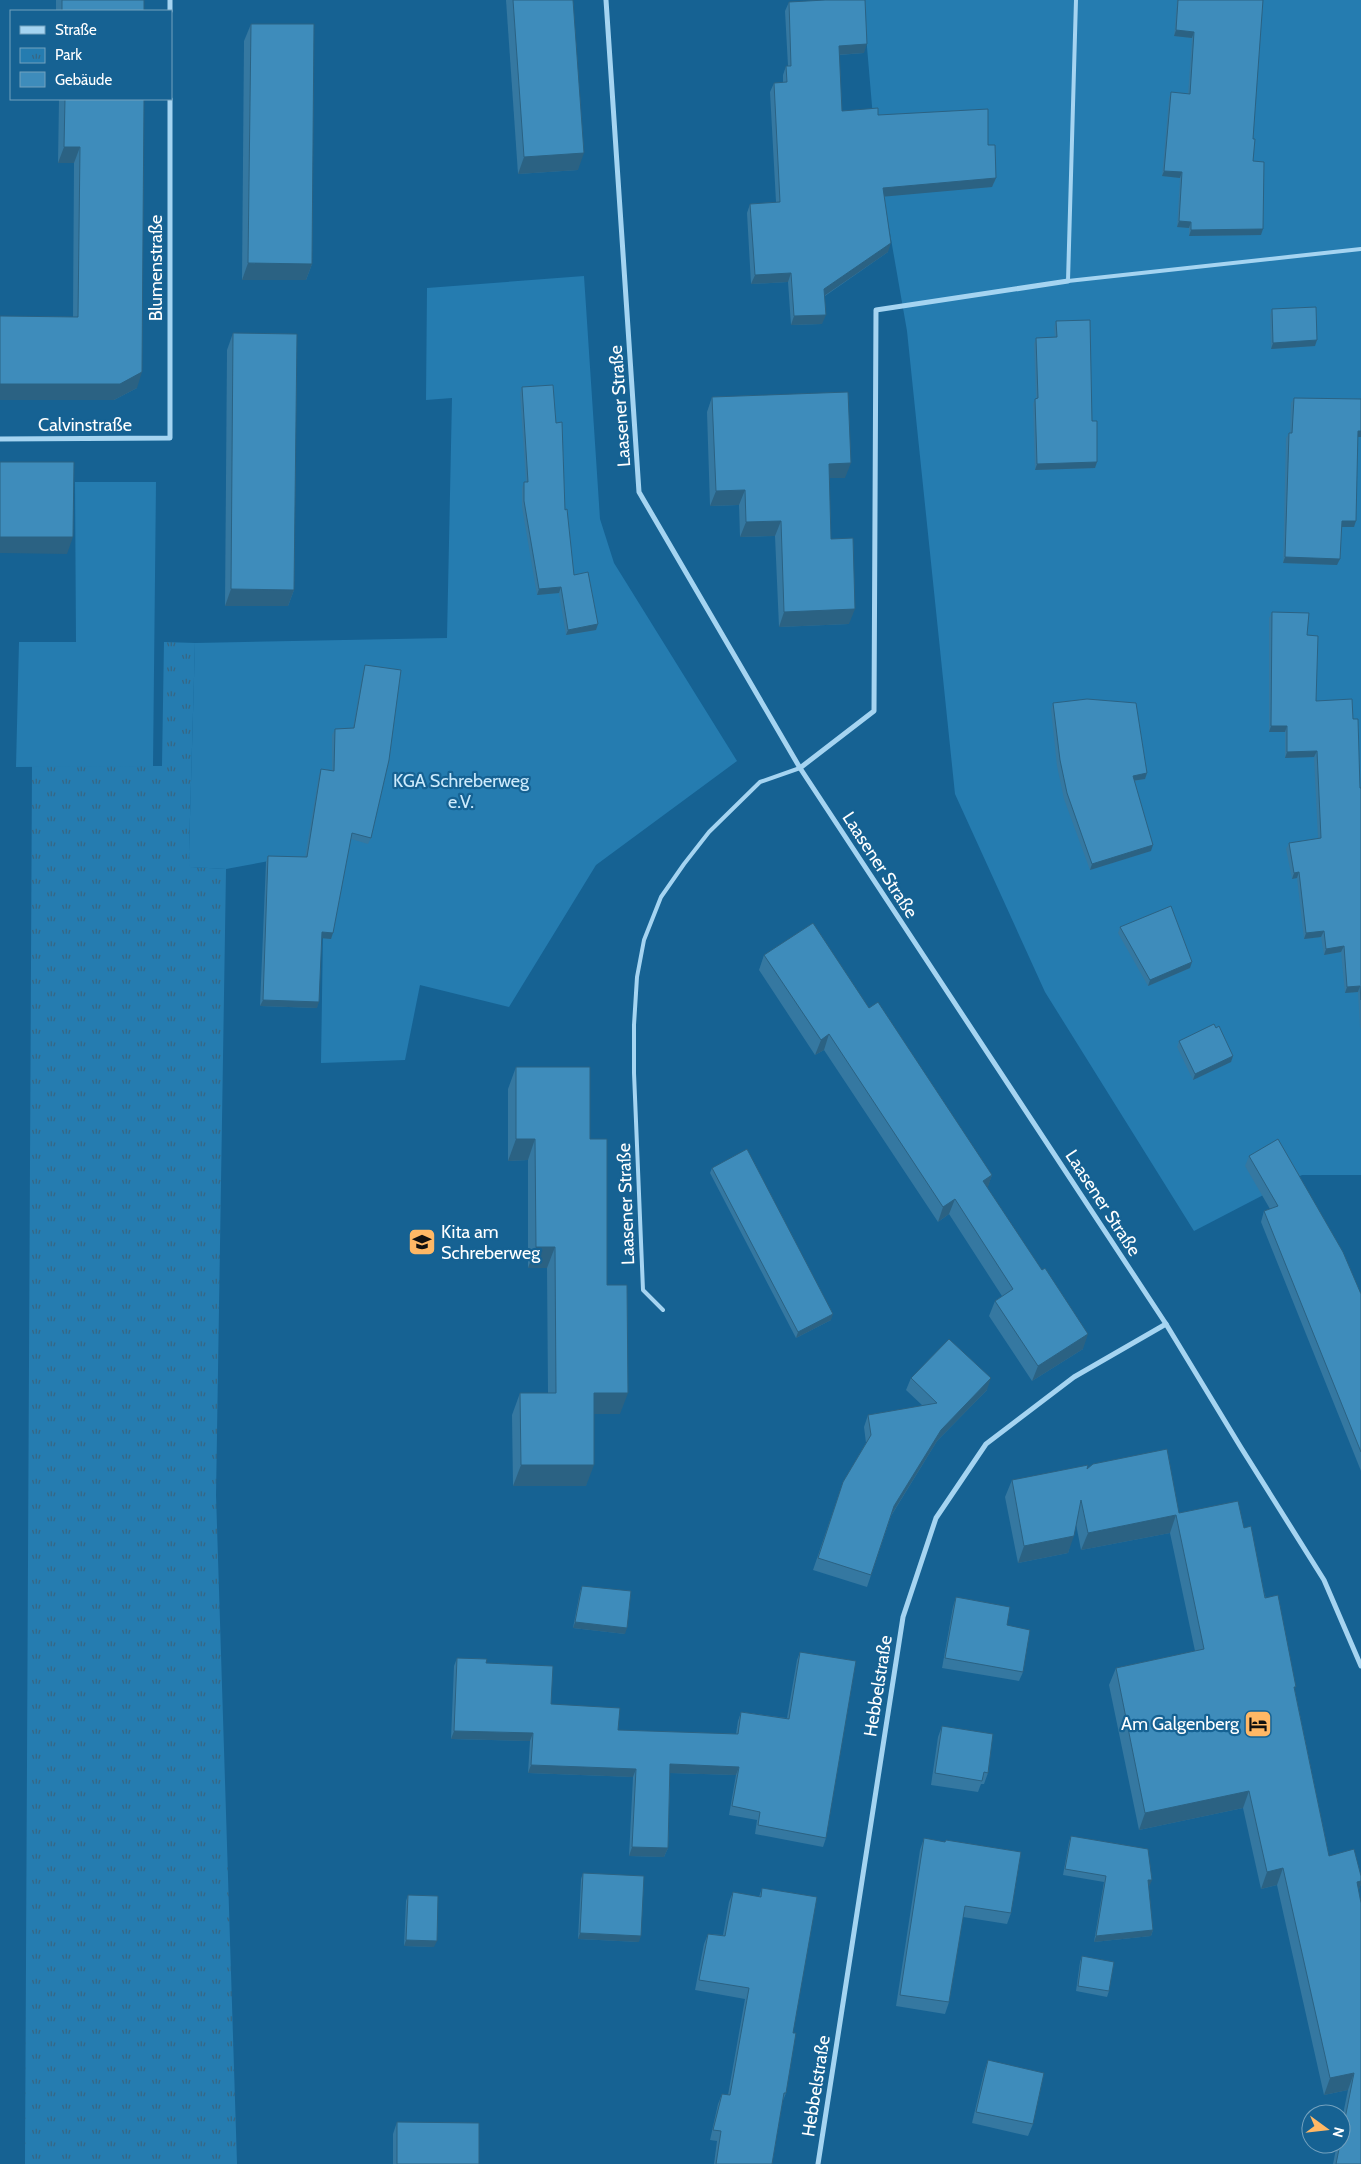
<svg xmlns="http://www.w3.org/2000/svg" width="1361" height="2164" viewBox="0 0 1361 2164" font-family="Cabin,sans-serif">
<defs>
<pattern id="park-tufts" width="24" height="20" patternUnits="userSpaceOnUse" patternTransform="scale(1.25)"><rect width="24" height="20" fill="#257cb0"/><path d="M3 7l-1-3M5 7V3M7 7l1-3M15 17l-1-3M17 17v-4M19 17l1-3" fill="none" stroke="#376683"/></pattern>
</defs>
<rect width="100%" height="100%" fill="#166293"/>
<!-- park -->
<path fill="url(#park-tufts)" d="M 164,642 L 195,643 L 189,852 L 191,867 L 226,869 L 216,1495 L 237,2164 L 25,2164 L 32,766 L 162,766 Z"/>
<!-- garden -->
<g fill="#257cb0">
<path d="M 863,0 L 1361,0 L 1361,1175 L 1302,1175 L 1194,1231 L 1045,992 L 955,794 L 907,331 L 876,153 Z"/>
<path d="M 584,276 L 600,519 L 614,563 L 737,761 L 596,865 L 509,1007 L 420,985 L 405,1060 L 321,1063 L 324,864 L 269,861 L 226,869 L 190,867 L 189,852 L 195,643 L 447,638 L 452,398 L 426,400 L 427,288 Z"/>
<path d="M 75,482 L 156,482 L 153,766 L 16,767 L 19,642 L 76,642 Z"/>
</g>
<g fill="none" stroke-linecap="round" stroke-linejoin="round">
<!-- lane -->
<g stroke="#a5d4f1" stroke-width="4">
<path d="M 1076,0 L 1068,281 L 1361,249"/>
<path d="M 663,1310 L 643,1290 L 634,1073 L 634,1025 L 637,977 L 644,940 L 661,897 L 684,864 L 709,832 L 760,782 L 800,768"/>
</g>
<!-- street -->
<g stroke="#a5d4f1" stroke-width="5">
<path d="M 606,0 L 639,492 L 800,768 L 1166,1324 L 1240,1446 L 1324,1580 L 1361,1666"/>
<path d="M 170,11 L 170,0"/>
<path d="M 0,439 L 170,438 L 170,99"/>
<path d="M 800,768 L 874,711 L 876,310 L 1068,281"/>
<path d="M 818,2164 L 903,1617 L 936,1518 L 986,1444 L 1074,1377 L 1166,1324"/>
</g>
</g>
<!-- wall -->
<g fill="#3578a1">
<rect x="56" y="0" width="88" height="11"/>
<path d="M 506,0 L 573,0 L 578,170 L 518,174 Z"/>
<path d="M 1177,0 L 1263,0 L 1253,139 L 1253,161 L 1261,235 L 1189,236 L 1189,228 L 1177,227 L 1180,178 L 1162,176 L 1169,98 L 1171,92 L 1188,94 L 1192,38 L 1174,36 Z"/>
<path d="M 789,2 L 864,53 L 839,55 L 842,111 L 878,115 L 988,145 L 996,178 L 992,187 L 884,196 L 888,252 L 825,296 L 822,324 L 791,325 L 788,282 L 751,284 L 747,213 L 750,204 L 776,202 L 770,92 L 774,83 L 783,83 L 783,75 L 786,66 L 788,66 L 785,11 Z"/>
<path d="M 251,24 L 312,264 L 306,280 L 242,280 L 244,41 Z"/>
<path d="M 59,99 L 144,99 L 137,388 L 114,400 L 0,400 L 0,316 L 73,317 L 74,163 L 58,163 Z"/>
<path d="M 1272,309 L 1315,346 L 1271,349 L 1270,315 Z"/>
<path d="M 1056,321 L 1092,421 L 1097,462 L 1095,468 L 1035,470 L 1033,404 L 1035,399 L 1036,398 L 1034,344 L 1036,338 L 1055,337 L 1054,327 Z"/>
<path d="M 233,333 L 294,590 L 288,606 L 225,606 L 227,350 Z"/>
<path d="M 522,387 L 565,510 L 574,575 L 596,630 L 566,635 L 559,593 L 537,595 L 522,507 L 522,488 L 524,482 L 526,482 L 520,393 Z"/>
<path d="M 712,397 L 845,478 L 829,478 L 831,539 L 849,624 L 779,627 L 775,536 L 740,537 L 739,505 L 710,506 L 707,412 Z"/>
<path d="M 1294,398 L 1358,437 L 1354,527 L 1342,527 L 1337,565 L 1283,563 L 1286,438 L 1289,433 L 1290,433 L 1291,403 Z"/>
<path d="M 1272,612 L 1307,635 L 1316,701 L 1353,719 L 1360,788 L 1361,788 L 1361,1028 L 1360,1028 L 1358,992 L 1345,993 L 1341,952 L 1324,955 L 1321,937 L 1304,939 L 1297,878 L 1292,879 L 1286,849 L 1289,843 L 1318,838 L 1314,757 L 1285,758 L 1285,732 L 1269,732 L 1269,618 Z"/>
<path d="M 365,665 L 371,838 L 368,844 L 351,839 L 331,939 L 322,938 L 317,1008 L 260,1006 L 266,862 L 268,856 L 305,857 L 319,775 L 321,769 L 332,770 L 332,735 L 335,729 L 353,728 L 363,671 Z"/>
<path d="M 1053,703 L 1147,773 L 1145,779 L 1135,781 L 1151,851 L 1090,870 L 1064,799 L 1057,766 L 1051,709 Z"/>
<path d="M 1120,927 L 1190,968 L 1148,986 L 1118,933 Z"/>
<path d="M 764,955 L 869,1008 L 992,1175 L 987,1188 L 1083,1349 L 1032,1381 L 989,1316 L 995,1301 L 1002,1296 L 949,1214 L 938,1222 L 824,1050 L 815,1055 L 759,970 Z"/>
<path d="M 1216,1028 L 1233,1056 L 1231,1062 L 1193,1080 L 1177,1047 L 1179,1041 Z"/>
<path d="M 516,1067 L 590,1139 L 607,1285 L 620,1414 L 594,1414 L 586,1486 L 513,1486 L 512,1415 L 520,1393 L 548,1393 L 547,1268 L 528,1268 L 528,1160 L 508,1161 L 508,1089 Z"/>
<path d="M 1249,1156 L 1361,1294 L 1361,1471 L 1261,1222 L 1264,1211 L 1270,1209 L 1245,1166 Z"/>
<path d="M 712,1168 L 831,1320 L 796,1338 L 710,1173 Z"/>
<path d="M 911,1378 L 987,1390 L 937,1441 L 891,1516 L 867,1587 L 813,1570 L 843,1482 L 866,1443 L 864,1427 L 868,1415 L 923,1406 L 906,1390 Z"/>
<path d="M 1087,1469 L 1179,1513 L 1244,1528 L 1295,1691 L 1329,1856 L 1361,1876 L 1361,1884 L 1358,1891 L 1361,2164 L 1333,2164 L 1337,2144 L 1341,2144 L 1341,2124 L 1348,2090 L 1324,2095 L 1277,1885 L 1261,1889 L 1243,1808 L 1139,1830 L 1109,1685 L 1116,1668 L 1195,1651 L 1170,1533 L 1081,1550 L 1076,1524 L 1068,1553 L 1018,1563 L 1005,1497 L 1012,1480 Z"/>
<path d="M 582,1586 L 625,1634 L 573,1628 L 580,1592 Z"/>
<path d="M 956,1597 L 1007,1625 L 1023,1672 L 1019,1681 L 942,1668 L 953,1607 Z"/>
<path d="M 800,1652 L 826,1838 L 823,1847 L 755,1834 L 757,1820 L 729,1815 L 736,1775 L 670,1773 L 668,1848 L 664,1857 L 629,1856 L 633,1777 L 528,1773 L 530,1741 L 451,1739 L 454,1666 L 457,1658 L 486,1663 L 551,1704 L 618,1730 L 736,1734 L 738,1721 L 741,1712 L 787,1718 L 797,1660 Z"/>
<path d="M 942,1726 L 988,1773 L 984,1784 L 981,1784 L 978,1792 L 931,1785 L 938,1737 Z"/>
<path d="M 1071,1836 L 1150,1885 L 1148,1886 L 1153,1930 L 1151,1936 L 1094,1942 L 1104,1882 L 1063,1875 L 1069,1842 Z"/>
<path d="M 924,1838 L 1011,1913 L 1007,1924 L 963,1917 L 949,2002 L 945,2014 L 896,2006 L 920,1850 Z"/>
<path d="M 583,1873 L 639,1942 L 578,1939 L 581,1879 Z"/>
<path d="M 762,1888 L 793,2033 L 786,2093 L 782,2103 L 772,2164 L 714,2164 L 717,2141 L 710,2140 L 718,2104 L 722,2094 L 728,2095 L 745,1999 L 695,1990 L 704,1944 L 708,1934 L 723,1935 L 729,1902 L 733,1892 L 759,1897 Z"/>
<path d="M 408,1895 L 434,1947 L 404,1946 L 406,1901 Z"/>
<path d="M 1082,1956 L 1109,1991 L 1107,1997 L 1076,1991 L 1080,1962 Z"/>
<path d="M 988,2060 L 1033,2124 L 1028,2136 L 972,2123 L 984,2072 Z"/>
<path d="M 397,2122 L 479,2164 L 393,2164 L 393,2134 Z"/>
</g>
<!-- shaded-wall -->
<g fill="#2b6283">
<path d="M 1176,30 L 1194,32 L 1192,38 L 1174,36 Z"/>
<path d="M 867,44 L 864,53 L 835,55 L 839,46 Z"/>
<path d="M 64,147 L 80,147 L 74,163 L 58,163 Z"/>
<path d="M 584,153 L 578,170 L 518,174 L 524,157 Z"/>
<path d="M 1164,171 L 1182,172 L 1180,178 L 1162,176 Z"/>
<path d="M 996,178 L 992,187 L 880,197 L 883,188 Z"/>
<path d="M 1179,221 L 1191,222 L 1189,228 L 1177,227 Z"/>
<path d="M 1263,229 L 1261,235 L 1189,236 L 1191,230 Z"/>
<path d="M 891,243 L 888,252 L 821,298 L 824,289 Z"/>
<path d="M 248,263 L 312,264 L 306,280 L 242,280 Z"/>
<path d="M 791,273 L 788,282 L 751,284 L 755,275 Z"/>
<path d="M 826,315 L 822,324 L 791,325 L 794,316 Z"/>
<path d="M 1317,340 L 1315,346 L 1271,349 L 1273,343 Z"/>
<path d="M 142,372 L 137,388 L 114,400 L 0,400 L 0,384 Z"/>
<path d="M 1358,431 L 1361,431 L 1361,437 L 1356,437 Z"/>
<path d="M 1097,462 L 1095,468 L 1035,470 L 1037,464 Z"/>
<path d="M 851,463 L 845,478 L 824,478 L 829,464 Z"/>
<path d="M 745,490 L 739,505 L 710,506 L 716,491 Z"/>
<path d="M 781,521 L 775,536 L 740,537 L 746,522 Z"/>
<path d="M 1342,521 L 1356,521 L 1354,527 L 1340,527 Z"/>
<path d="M 0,537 L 73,537 L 67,554 L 0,553 Z"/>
<path d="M 1285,557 L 1340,559 L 1337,565 L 1283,563 Z"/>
<path d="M 561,587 L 559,593 L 537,595 L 539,589 Z"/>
<path d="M 231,589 L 294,590 L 288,606 L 225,606 Z"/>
<path d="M 855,609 L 849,624 L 779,627 L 784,612 Z"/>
<path d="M 598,624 L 596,630 L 566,635 L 568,630 Z"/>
<path d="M 1271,726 L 1287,726 L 1285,732 L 1269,732 Z"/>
<path d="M 1317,751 L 1314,757 L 1285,758 L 1287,752 Z"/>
<path d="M 1147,773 L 1145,779 L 1131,781 L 1133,776 Z"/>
<path d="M 1153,845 L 1151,851 L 1090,870 L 1092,864 Z"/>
<path d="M 1299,872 L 1297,878 L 1292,879 L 1294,873 Z"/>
<path d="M 1324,931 L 1321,937 L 1304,939 L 1306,933 Z"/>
<path d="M 322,932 L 333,933 L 331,939 L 320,938 Z"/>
<path d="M 1344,946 L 1341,952 L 1324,955 L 1326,949 Z"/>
<path d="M 1192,962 L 1190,968 L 1148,986 L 1150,980 Z"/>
<path d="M 1360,986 L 1358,992 L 1345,993 L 1347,987 Z"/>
<path d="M 263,1000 L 319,1002 L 317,1008 L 260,1006 Z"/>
<path d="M 829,1034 L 824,1050 L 815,1055 L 821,1040 Z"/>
<path d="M 1233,1056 L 1231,1062 L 1193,1080 L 1195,1074 Z"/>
<path d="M 516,1139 L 535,1139 L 528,1160 L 508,1161 Z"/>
<path d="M 992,1175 L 987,1190 L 983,1181 Z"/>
<path d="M 955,1199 L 949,1214 L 938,1222 L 943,1207 Z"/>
<path d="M 536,1247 L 555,1247 L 547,1268 L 528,1268 Z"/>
<path d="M 833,1314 L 831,1320 L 796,1338 L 798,1332 Z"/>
<path d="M 1088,1334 L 1083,1349 L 1032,1381 L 1038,1366 Z"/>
<path d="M 991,1378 L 987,1390 L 937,1441 L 890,1517 L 894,1506 L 941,1430 Z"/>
<path d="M 594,1393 L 628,1393 L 620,1414 L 586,1414 Z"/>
<path d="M 521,1465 L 594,1465 L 586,1486 L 513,1486 Z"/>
<path d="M 1176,1515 L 1170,1533 L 1081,1550 L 1088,1533 Z"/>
<path d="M 1074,1536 L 1068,1553 L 1018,1563 L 1024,1546 Z"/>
<path d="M 575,1622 L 627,1628 L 625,1634 L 573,1628 Z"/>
<path d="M 454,1731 L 533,1733 L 530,1741 L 451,1739 Z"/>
<path d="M 670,1764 L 739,1767 L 736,1775 L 667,1773 Z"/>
<path d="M 531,1765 L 636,1769 L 633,1777 L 528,1773 Z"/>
<path d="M 1249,1791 L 1243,1808 L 1139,1830 L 1145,1813 Z"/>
<path d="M 632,1847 L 668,1848 L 664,1857 L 629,1856 Z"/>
<path d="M 1283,1868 L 1277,1885 L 1261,1889 L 1267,1872 Z"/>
<path d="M 1148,1880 L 1152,1880 L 1150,1885 L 1146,1886 Z"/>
<path d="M 1361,1881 L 1361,1884 L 1356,1898 L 1357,1882 Z"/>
<path d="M 1153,1930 L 1151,1936 L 1094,1942 L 1096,1936 Z"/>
<path d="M 580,1933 L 641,1936 L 639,1942 L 578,1939 Z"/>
<path d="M 406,1940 L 437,1941 L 434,1947 L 404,1946 Z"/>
<path d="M 1354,2073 L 1348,2090 L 1324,2095 L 1330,2078 Z"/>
</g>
<!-- building -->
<g fill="#3e8cbb" stroke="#2b6283">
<rect x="62" y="0" width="82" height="11"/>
<path d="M 513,0 L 573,0 L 584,153 L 524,157 Z"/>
<path d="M 825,0 L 865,0 L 867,44 L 839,46 L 842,111 L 878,108 L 878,115 L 988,109 L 988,145 L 995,145 L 996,178 L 883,188 L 891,243 L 824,289 L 826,315 L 794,316 L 791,273 L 755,275 L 750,204 L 780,202 L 774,83 L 787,82 L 786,66 L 791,66 L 789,2 Z"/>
<path d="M 1178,0 L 1263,0 L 1253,139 L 1255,139 L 1253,161 L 1264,162 L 1263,229 L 1191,230 L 1191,222 L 1179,221 L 1182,172 L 1164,171 L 1171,92 L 1190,94 L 1194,32 L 1176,30 Z"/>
<path d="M 251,24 L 314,24 L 312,264 L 248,263 Z"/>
<path d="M 65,99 L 144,99 L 142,372 L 120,384 L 0,384 L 0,316 L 78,317 L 80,147 L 64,147 Z"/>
<path d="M 1316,307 L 1317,340 L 1273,343 L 1272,309 Z"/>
<path d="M 1090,320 L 1092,421 L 1097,421 L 1097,462 L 1037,464 L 1035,399 L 1038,398 L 1036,338 L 1057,337 L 1056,321 Z"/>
<path d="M 233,333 L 297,334 L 294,590 L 231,589 Z"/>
<path d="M 553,385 L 556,423 L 562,422 L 565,510 L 567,509 L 574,575 L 588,572 L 598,624 L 568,630 L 561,587 L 539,589 L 524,501 L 524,482 L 528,482 L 522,387 Z"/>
<path d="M 848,392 L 851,463 L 829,464 L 831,539 L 853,538 L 855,609 L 784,612 L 781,521 L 746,522 L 745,490 L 716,491 L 712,397 Z"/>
<path d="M 1294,398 L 1361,399 L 1361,431 L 1358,431 L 1356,521 L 1342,521 L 1340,559 L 1285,557 L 1289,433 L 1292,433 Z"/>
<path d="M 0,462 L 74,462 L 73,537 L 0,537 Z"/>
<path d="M 1272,612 L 1309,613 L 1307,635 L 1318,636 L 1316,701 L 1352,699 L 1353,719 L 1358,719 L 1360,788 L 1361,788 L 1361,1000 L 1360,986 L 1347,987 L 1344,946 L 1326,949 L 1324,931 L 1306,933 L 1299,872 L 1294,873 L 1289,843 L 1321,838 L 1317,751 L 1287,752 L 1287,726 L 1271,726 Z"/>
<path d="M 365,665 L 401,670 L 389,760 L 371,838 L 352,833 L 333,933 L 322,932 L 319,1002 L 263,1000 L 268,856 L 307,857 L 321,769 L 334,771 L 335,729 L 354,728 Z"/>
<path d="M 1087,699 L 1136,703 L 1147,773 L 1133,776 L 1153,845 L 1092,864 L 1067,793 L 1060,760 L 1053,703 Z"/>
<path d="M 1171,906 L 1192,962 L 1150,980 L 1120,927 Z"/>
<path d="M 813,923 L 869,1008 L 878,1002 L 992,1175 L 983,1181 L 1042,1270 L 1045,1268 L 1088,1334 L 1038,1366 L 995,1301 L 1013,1289 L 955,1199 L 943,1207 L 829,1034 L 821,1040 L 764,955 Z"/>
<path d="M 1214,1024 L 1216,1028 L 1219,1026 L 1233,1056 L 1195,1074 L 1179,1041 Z"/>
<path d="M 516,1067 L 590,1067 L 590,1139 L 607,1139 L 607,1285 L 627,1285 L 628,1393 L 594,1393 L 594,1465 L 521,1465 L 520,1393 L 556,1393 L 555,1247 L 536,1247 L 535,1139 L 516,1139 Z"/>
<path d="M 1278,1139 L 1343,1252 L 1361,1294 L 1361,1452 L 1264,1211 L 1278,1206 L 1249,1156 Z"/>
<path d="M 747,1149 L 833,1314 L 798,1332 L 712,1168 Z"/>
<path d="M 949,1339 L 991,1378 L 941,1430 L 894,1506 L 871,1575 L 818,1558 L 843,1482 L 871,1435 L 868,1415 L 937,1403 L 911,1378 Z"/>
<path d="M 1167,1449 L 1179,1513 L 1238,1501 L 1244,1528 L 1251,1526 L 1265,1598 L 1278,1595 L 1296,1687 L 1294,1687 L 1329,1856 L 1354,1849 L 1361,1876 L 1361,1881 L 1357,1882 L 1361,1903 L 1361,2164 L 1336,2164 L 1340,2144 L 1341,2144 L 1341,2139 L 1354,2073 L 1330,2078 L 1283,1868 L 1267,1872 L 1249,1791 L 1145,1813 L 1116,1668 L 1204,1649 L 1176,1515 L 1088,1533 L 1081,1500 L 1074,1536 L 1024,1546 L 1012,1480 L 1088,1465 L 1087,1469 L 1093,1464 Z"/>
<path d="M 582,1586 L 631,1591 L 627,1628 L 575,1622 Z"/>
<path d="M 956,1597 L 1010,1607 L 1007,1625 L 1030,1630 L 1023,1672 L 945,1658 Z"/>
<path d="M 800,1652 L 856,1661 L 826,1838 L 758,1825 L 760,1812 L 732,1806 L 739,1767 L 670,1764 L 668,1848 L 632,1847 L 636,1769 L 531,1765 L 533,1733 L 454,1731 L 457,1658 L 487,1659 L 486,1663 L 553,1666 L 551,1704 L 620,1708 L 618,1730 L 738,1734 L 741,1712 L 789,1719 Z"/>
<path d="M 942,1726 L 993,1734 L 988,1773 L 984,1772 L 982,1781 L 935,1773 Z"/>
<path d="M 1071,1836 L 1148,1849 L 1152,1880 L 1148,1880 L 1153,1930 L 1096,1936 L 1106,1876 L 1065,1869 Z"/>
<path d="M 924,1838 L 945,1842 L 946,1840 L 1021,1852 L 1011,1913 L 965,1906 L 949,2002 L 900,1995 Z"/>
<path d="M 583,1873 L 644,1876 L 641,1936 L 580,1933 Z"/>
<path d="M 762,1888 L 817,1897 L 793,2033 L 796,2033 L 786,2093 L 784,2093 L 772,2164 L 716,2164 L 721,2131 L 713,2130 L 722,2094 L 730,2095 L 749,1988 L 699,1980 L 708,1934 L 725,1936 L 733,1892 L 761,1897 Z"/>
<path d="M 408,1895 L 438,1896 L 437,1941 L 406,1940 Z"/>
<path d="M 1082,1956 L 1114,1962 L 1109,1991 L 1078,1986 Z"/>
<path d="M 988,2060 L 1044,2073 L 1033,2124 L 976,2112 Z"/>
<path d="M 397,2122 L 479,2123 L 479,2164 L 397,2164 Z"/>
</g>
<!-- icons -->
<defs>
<g id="school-square" transform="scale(1.4375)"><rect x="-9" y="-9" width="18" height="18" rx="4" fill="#ffb865" stroke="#166293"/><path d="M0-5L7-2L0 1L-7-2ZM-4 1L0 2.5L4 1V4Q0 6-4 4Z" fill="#111"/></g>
<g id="hotel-square" transform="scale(1.4375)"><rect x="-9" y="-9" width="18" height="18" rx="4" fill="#ffb865" stroke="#166293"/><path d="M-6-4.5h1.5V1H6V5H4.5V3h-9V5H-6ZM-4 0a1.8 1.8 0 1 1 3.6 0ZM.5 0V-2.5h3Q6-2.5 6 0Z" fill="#111"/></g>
</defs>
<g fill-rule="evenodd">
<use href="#school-square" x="422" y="1242"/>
<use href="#hotel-square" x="1258" y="1724"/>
</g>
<g text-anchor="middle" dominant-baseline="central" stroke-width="4.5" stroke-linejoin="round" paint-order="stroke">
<!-- street labels -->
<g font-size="18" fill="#fff" stroke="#166293">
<text transform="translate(156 268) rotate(-90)">Blumenstraße</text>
<text transform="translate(620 406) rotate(-94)">Laasener Straße</text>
<text x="85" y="425">Calvinstraße</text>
<text transform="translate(880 865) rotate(57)">Laasener Straße</text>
<text transform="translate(1103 1203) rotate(57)">Laasener Straße</text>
<text transform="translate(626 1204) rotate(-92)">Laasener Straße</text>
<text transform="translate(878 1686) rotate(-81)">Hebbelstraße</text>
<text transform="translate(816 2086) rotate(-81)">Hebbelstraße</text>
</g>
<!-- park labels -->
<g font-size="18" fill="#cceafc" stroke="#166293">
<text x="461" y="781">KGA Schreberweg<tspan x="461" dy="21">e.V.</tspan></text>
</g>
<!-- poi labels -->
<g font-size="18" fill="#fff" stroke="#166293" text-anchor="start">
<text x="441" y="1232">Kita am<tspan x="441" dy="21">Schreberweg</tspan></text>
<text x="1239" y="1724" text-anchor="end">Am Galgenberg</text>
</g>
</g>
<!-- legend -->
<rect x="10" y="10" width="162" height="90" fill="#166293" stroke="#73a1be"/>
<rect x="20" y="26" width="25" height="8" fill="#a5d4f1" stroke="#73a1be"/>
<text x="55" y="35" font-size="15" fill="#ffffff">Straße</text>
<rect x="20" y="48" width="25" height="15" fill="url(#park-tufts)" stroke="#73a1be"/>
<text x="55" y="60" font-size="15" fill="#ffffff">Park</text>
<rect x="20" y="72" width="25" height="15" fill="#3e8cbb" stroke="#73a1be"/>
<text x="55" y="85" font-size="15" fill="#ffffff">Gebäude</text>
<!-- north arrow -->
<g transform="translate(1326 2129) rotate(105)"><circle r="24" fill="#166293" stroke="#73a1be"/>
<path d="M0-4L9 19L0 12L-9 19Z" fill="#ffb865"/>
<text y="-8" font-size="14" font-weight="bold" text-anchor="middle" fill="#ffffff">N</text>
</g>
</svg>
